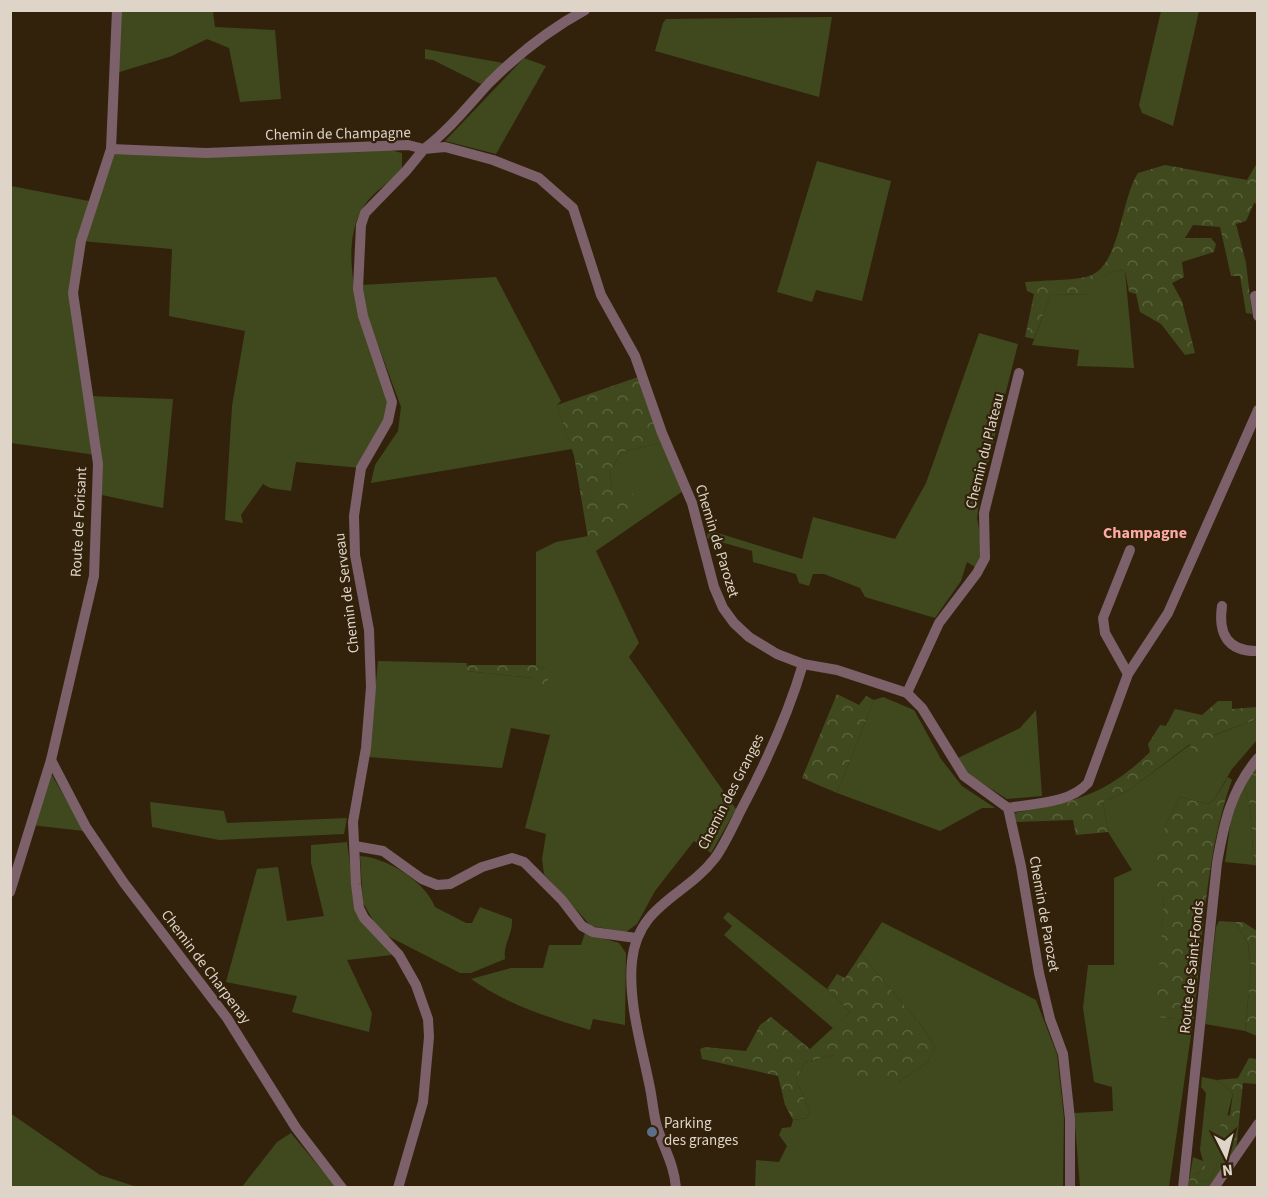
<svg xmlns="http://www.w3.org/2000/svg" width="1268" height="1198" viewBox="0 0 1268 1198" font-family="'Source Sans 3',sans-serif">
<defs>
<pattern id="forest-crowns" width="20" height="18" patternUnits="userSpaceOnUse" patternTransform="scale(1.5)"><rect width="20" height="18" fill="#3f491d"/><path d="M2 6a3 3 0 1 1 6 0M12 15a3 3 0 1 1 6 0" fill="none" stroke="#5a623c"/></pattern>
</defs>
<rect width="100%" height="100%" fill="#32220c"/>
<!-- green -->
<g fill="#3f491d">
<path d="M 117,11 L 213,11 L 215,27 L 275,30 L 281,99 L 240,102 L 229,48 L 207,39 L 172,56 L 113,74 Z"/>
<path d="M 1161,11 L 1199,11 L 1173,126 L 1142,113 L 1139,105 Z"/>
<path d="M 832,17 L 819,97 L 655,51 L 663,23 L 666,19 Z"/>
<path d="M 425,49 L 503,63 L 481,84 L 433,60 L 425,59 Z"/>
<path d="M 524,58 L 546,66 L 496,154 L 445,141 Z"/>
<path d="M 375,146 L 402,153 L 402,171 C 391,181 372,193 364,206 C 330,259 373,349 392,402 L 361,468 L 296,462 L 291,491 L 270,488 L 263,484 L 241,515 L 243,523 L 225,520 L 232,406 L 245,331 L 169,316 L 172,249 L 81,241 L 73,293 L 88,396 L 173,399 L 163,508 L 97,494 L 96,455 L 11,443 L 11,186 L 94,202 L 111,149 L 132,151 Z"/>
<path d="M 817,161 L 891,181 L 862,301 L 816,290 L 812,302 L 777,292 Z"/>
<path d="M 1117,270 L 1125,271 L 1134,368 L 1077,366 L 1079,350 L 1032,345 L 1051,294 L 1090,295 L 1093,281 Z"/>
<path d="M 496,277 L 561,401 L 557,405 L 572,449 L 371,483 L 375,465 L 398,431 L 401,407 L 363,304 L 362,285 Z"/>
<path d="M 979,333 L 1018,344 L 980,495 L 977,518 L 983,551 L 975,567 L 967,562 L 961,581 L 935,618 L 865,597 L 860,588 L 824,574 L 813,574 L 809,586 L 799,583 L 796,574 L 753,562 L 752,551 L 707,538 L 708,530 L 802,559 L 813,517 L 895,539 L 926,483 Z"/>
<path d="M 663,442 L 683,491 L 596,551 L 639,643 L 629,657 L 736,809 L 711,853 L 694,841 L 655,891 L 637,924 L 626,932 L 591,926 L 544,874 L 542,859 L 546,834 L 525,828 L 550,735 L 511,728 L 502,768 L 369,757 L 378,661 L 467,663 L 466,671 L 533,678 L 546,669 L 536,665 L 536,552 L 556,542 L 588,536 L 589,543 L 612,490 L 610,471 L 622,452 Z"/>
<path d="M 883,697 L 914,710 L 941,759 L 962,786 L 995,808 L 982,808 L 940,831 L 837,793 L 874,700 Z"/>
<path d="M 1036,710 L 1042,796 L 1007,799 L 969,775 L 958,758 L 1020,728 Z"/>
<path d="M 1257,719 L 1257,740 L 1232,769 L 1214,800 L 1208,804 L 1180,797 L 1163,831 L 1164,897 L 1157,1017 L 1193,1021 L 1169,1187 L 1080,1187 L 1074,1113 L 1113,1111 L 1112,1087 L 1094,1082 L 1083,1008 L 1088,965 L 1114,965 L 1114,878 L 1132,870 L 1108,832 L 1103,802 L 1129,790 L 1191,744 Z"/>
<path d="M 52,775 L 84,831 L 31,825 L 47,776 Z"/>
<path d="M 1244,784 L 1250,808 L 1254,865 L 1225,862 L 1231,819 Z"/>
<path d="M 150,802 L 224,811 L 227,823 L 347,818 L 344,834 L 219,840 L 152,827 Z"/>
<path d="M 347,842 L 357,915 L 392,955 L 347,960 L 372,1013 L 369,1032 L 292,1012 L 297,996 L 226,982 L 257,869 L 278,867 L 287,921 L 324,916 L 311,863 L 311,845 Z"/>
<path d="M 360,856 C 386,857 426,882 435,907 L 466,923 L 472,923 L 480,907 L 512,919 C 513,935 503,943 505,959 L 471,973 L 460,973 L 380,932 L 363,903 Z"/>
<path d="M 728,912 L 827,989 L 850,1012 L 833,1028 L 724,935 L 732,926 L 723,918 Z"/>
<path d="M 1219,921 L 1235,922 L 1248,943 L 1251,970 L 1245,1031 L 1205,1024 L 1216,927 Z"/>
<path d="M 882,922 L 1036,1000 L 1057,1054 L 1064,1118 L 1063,1187 L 755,1188 L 756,1160 L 779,1162 L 787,1146 L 779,1135 L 782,1128 L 791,1127 L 793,1120 L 807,1118 L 810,1111 L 796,1080 L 805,1062 L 835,1055 L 898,1082 L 928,1062 L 935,1047 L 922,1026 L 861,954 Z"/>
<path d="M 585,933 L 619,943 L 626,953 L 625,1025 L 593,1019 L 590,1030 C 548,1017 508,1005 471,979 L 511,968 L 543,968 L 549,945 L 581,945 Z"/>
<path d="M 1202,1077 L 1217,1080 L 1233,1093 L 1219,1149 L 1236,1151 L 1218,1162 L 1211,1179 L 1205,1182 L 1195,1179 L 1195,1175 L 1205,1169 L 1200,1150 L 1206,1093 L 1201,1087 Z"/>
<path d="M 10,1113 L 100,1175 L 137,1187 L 11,1187 Z"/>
<path d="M 291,1133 L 336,1187 L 241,1188 L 277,1142 Z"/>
</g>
<!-- forest -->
<g fill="url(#forest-crowns)">
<path d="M 1257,163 L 1257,204 L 1254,203 L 1246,221 L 1236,224 L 1246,263 L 1252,314 L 1246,313 L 1240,276 L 1231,276 L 1220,227 L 1193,225 L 1185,238 L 1211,238 L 1216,244 L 1214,252 L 1182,262 L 1184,277 L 1172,283 L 1182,301 L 1195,353 L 1185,355 L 1161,324 L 1140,312 L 1136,294 L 1129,292 L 1125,271 L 1117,270 L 1094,281 L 1090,295 L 1051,294 L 1034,339 L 1025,337 L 1034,294 L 1027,291 L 1025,282 C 1045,280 1066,281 1086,277 C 1121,269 1120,200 1138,173 L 1165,165 L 1247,180 Z"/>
<path d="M 638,377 L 663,442 L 622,452 L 610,471 L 612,489 L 630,490 L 637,500 L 619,519 L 617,528 L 589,544 L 574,456 L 557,405 Z"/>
<path d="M 471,665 L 536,665 L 546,669 L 550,691 L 537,690 L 533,678 L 466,671 L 466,666 Z"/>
<path d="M 837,694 L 859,705 L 866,696 L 874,700 L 837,793 L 802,778 Z"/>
<path d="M 1218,701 L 1232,701 L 1232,709 L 1257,707 L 1257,719 L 1214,735 L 1203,762 L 1194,762 L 1190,744 L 1129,790 L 1103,802 L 1108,832 L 1076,835 L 1073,820 L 1015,822 L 1014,813 C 1074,801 1104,797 1150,752 L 1148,744 L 1160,725 L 1166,726 L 1175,709 L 1202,715 Z"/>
<path d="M 1257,765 L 1257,866 L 1254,865 L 1250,808 L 1244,784 Z"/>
<path d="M 1228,777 L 1232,780 C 1205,854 1203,943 1193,1021 L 1156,1017 L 1164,897 L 1153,893 L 1154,835 L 1163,831 L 1180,797 L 1208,804 L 1214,800 Z"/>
<path d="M 1235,922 L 1243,922 L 1257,931 L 1257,1036 L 1245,1031 L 1251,970 L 1248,943 Z"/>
<path d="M 861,954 L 922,1026 L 935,1047 L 928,1062 L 898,1082 L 862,1085 L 841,1074 L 835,1055 L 805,1062 L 796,1080 L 810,1111 L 807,1118 L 793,1120 L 785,1105 L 778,1076 L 702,1059 L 700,1049 L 705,1047 L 746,1051 L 760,1025 L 771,1017 L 810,1049 L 850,1012 L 827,989 L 837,974 L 845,978 Z"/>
<path d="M 1249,1058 L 1258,1059 L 1257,1084 L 1243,1083 L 1236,1151 L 1210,1187 L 1188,1188 L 1193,1157 L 1205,1162 L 1205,1169 L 1195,1175 L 1196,1179 L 1205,1182 L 1211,1179 L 1218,1162 L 1235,1151 L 1219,1150 L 1221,1117 L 1230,1115 L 1233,1093 L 1217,1080 L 1238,1078 Z"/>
</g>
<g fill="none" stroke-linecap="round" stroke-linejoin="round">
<!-- minor -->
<g stroke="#7c606a" stroke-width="10">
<path d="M 111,149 L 206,153 L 408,145 L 424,149 C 449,130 468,106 489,83 C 517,55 550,29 585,10"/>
<path d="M 1255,296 L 1258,316"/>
<path d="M 1222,606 C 1218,633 1227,652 1258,651"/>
<path d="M 1128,674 L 1105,633 L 1103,618 L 1130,550"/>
<path d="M 907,693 L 939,623 L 977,573 L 985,558 L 984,513 L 1019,373"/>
<path d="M 51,760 L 86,827 L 124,883 L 227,1018 L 296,1128 L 342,1188"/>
<path d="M 1008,808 C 1034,803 1069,804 1088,783 L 1128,674 L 1168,613 L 1258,410"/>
<path d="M 355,846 L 383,851 L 422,879 L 437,885 L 450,884 L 482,867 L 512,858 L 524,862 L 562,900 L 582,926 L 593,932 L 636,938"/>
<path d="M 10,892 L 51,760 L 94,576 L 98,464 L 73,293 L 81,241 L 111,149 L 117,10"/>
<path d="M 398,1188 L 423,1102 L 429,1037 L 428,1019 L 416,985 L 399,955 L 364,918 L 359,908 L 356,884 L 353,822 L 366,748 L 371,687 L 369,630 L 355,555 L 354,516 L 361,468 L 388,421 L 392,402 L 363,316 L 358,289 L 361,225 L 365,213 L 406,171 L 424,149 L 445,147 L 493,160 L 539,178 L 573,208 L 601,295 L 635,356 L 662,433 L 692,503 L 714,587 L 723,608 L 734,623 L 749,637 L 777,654 L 803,664 L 837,670 L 907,693 L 922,708 L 964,776 L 1008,808 L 1021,866 L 1039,973 L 1050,1019 L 1063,1054 L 1070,1119 L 1070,1188"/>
<path d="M 676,1188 C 674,1162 662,1146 656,1123 C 653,1110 652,1096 649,1083 C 641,1044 628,1001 632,961 C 638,904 685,897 715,858 C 725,844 733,826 741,810 C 766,763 788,715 803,664"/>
<path d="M 1183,1188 L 1217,863 C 1224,823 1231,790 1258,758"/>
<path d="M 1214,1188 L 1258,1124"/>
</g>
</g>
<!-- markers -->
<circle fill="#5c6f8a" stroke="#32220c" stroke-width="2" cx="652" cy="1132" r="6"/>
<g text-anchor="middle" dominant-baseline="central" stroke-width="4.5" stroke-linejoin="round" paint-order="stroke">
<!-- street labels -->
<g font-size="15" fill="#ded4c7" stroke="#32220c">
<text transform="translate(338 134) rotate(-1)">Chemin de Champagne</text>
<text transform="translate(985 451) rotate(-76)">Chemin du Plateau</text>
<text transform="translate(79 522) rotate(-87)">Route de Forisant</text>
<text transform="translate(717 541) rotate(73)">Chemin de Parozet</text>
<text transform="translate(347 593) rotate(-97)">Chemin de Serveau</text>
<text transform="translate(731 792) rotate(-63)">Chemin des Granges</text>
<text transform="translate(1044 914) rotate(80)">Chemin de Parozet</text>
<text transform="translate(206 967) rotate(53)">Chemin de Charpenay</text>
<text transform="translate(1192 967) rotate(-84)">Route de Saint-Fonds</text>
</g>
<!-- poi labels -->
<g font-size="15" fill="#ded4c7" stroke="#32220c" text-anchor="start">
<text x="664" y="1123">Parking<tspan x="664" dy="17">des granges</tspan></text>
</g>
<!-- neighbourhood labels -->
<g font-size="16" font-weight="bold" fill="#fda9a6" stroke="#32220c">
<text x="1145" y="533">Champagne</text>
</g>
</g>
<!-- border -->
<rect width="1268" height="1198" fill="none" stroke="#ded4c7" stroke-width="24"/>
<!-- north arrow -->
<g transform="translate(1226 1156) rotate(174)" stroke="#32220c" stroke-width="4.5" paint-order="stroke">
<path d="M0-4.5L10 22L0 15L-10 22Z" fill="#ded4c7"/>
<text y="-9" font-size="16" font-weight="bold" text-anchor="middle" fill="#ded4c7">N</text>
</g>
</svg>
